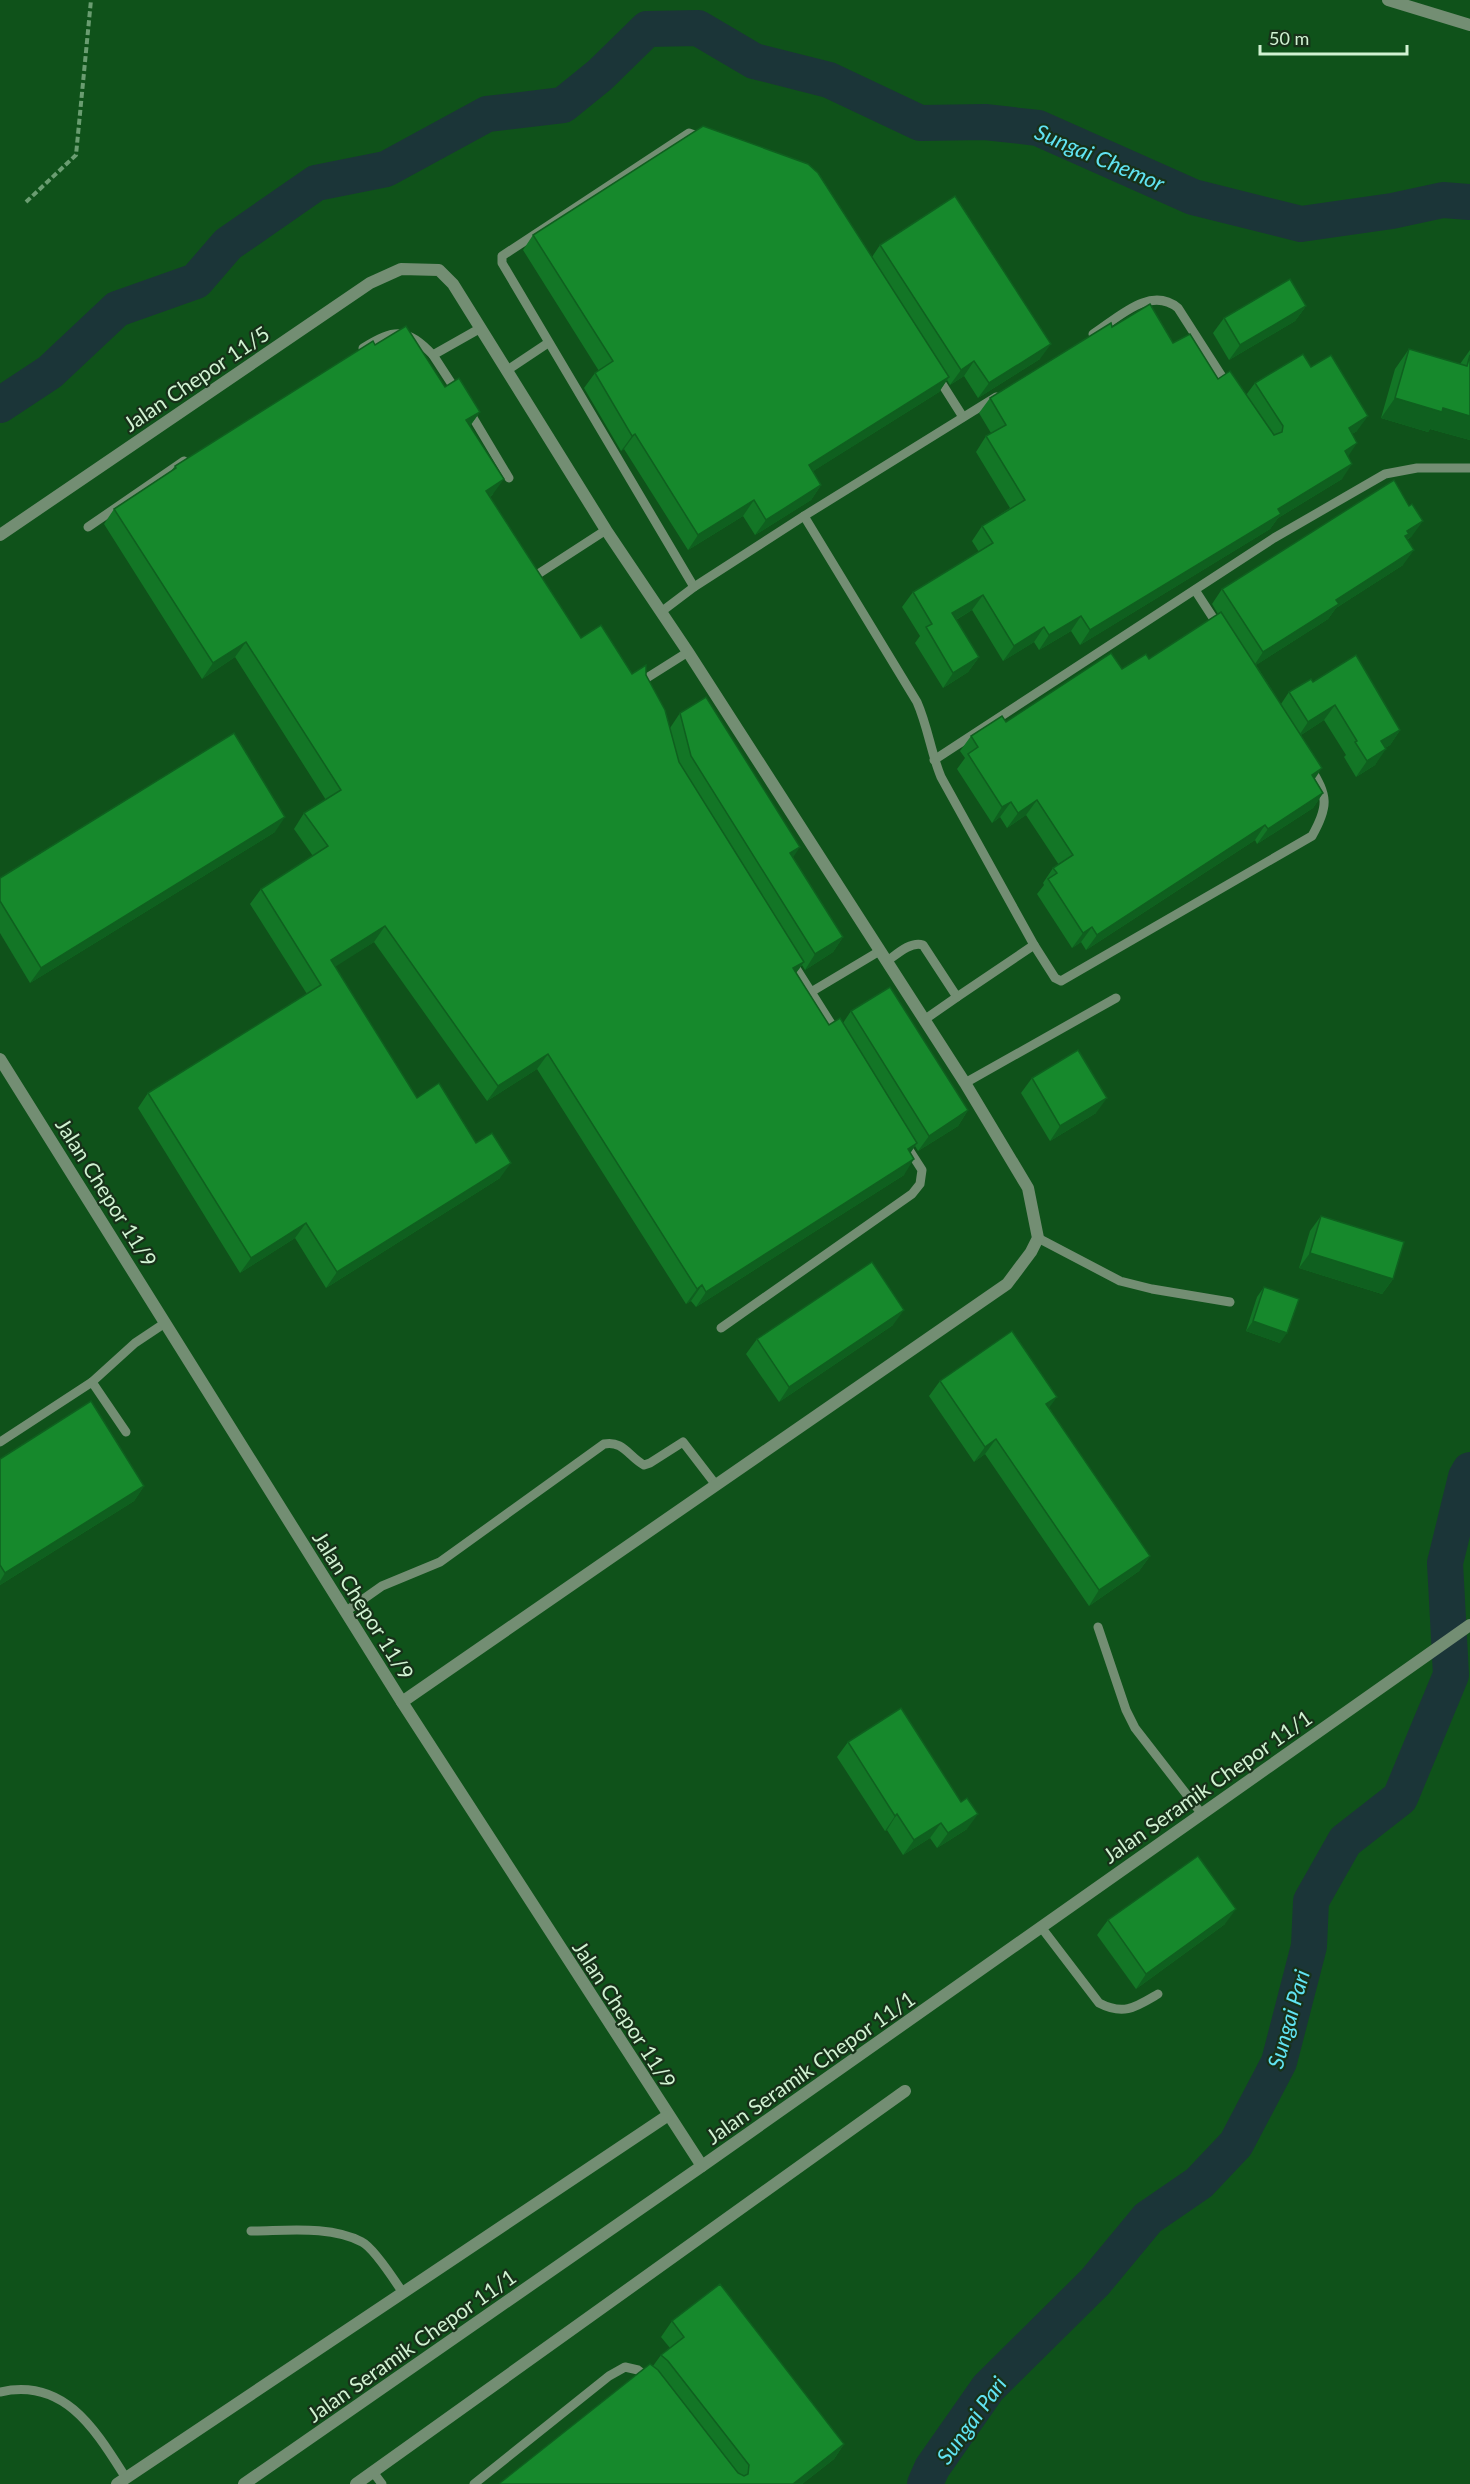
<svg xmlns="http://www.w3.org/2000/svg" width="1470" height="2484" viewBox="0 0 1470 2484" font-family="Lato,sans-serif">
<rect width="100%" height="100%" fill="#0f521a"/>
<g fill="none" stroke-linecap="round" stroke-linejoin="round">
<!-- river -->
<g stroke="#1b3538" stroke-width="36">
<path d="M 0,405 L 50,372 L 117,309 L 196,281 L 228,244 L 316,183 L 386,169 L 487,114 L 563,105 L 600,75 L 647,29 L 698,28 L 754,61 L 829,80 L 920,123 L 985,122 L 1038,128 L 1193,197 L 1301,224 L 1392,211 L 1443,200 L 1470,202"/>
<path d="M 925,2484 L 932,2468 L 988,2388 L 1095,2282 L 1148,2218 L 1199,2183 L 1236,2144 L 1279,2062 L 1309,1946 L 1311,1901 L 1345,1841 L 1400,1798 L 1451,1675 L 1445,1563 L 1466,1477 L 1470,1470"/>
</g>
<!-- path -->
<path stroke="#6a9d71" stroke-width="4" stroke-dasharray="6 3" stroke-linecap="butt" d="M 26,202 L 76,155 L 91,0"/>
<!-- lane -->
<g stroke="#738e73" stroke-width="9">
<path d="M 1093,334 C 1118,318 1150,285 1178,308 L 1228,386"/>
<path d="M 363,348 C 395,328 407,328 433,355"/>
<path d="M 506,371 L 548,343"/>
<path d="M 937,376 L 963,417"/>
<path d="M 457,392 L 433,355 L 479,329"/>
<path d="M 469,411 L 509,478"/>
<path d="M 88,527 L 184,461"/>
<path d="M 535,576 L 606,530"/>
<path d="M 694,587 L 502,263 L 502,256 L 689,133 L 703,138"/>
<path d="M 1195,590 L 1219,627"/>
<path d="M 661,612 L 694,587 L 804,516"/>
<path d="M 641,687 L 642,681 L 688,652"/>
<path d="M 934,760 L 1274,538 L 1385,474 L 1417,468 L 1470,468"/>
<path d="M 1034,945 L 1055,978 L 1061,981 L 1312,836 C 1329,806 1328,796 1310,767"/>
<path d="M 792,962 L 811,992 L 878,952"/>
<path d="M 886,962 C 896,955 910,941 923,945 L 957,997 L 924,1020"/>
<path d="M 811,992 L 837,1033"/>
<path d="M 957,997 L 1034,945 L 941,777 C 931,753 928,727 917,702 L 804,516 L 996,397"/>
<path d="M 965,1083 L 1116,998"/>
<path d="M 1038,1238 L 1120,1281 L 1152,1289 L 1230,1302"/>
<path d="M 721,1328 L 912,1194 L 920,1184 L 922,1170 L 904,1142"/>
<path d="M 92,1382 L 126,1432"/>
<path d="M 0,1442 L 92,1382 L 135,1343 L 165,1323"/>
<path d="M 345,1612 L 382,1586 L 440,1562 L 604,1444 C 623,1440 629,1457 644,1465 L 650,1463 L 683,1442 L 716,1485"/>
<path d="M 1098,1627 L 1126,1710 L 1135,1728 L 1201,1813"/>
<path d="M 1041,1927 L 1099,2003 C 1124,2016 1136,2007 1158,1994"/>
<path d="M 251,2231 C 285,2231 330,2225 362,2242 C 374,2248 395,2281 403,2293"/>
<path d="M 0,2392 C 65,2377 96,2431 126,2478"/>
<path d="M 373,2472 L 382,2484"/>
<path d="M 474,2484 L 609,2376 L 625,2367 L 638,2370 L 650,2379"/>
</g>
<!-- street -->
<g stroke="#738e73" stroke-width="12">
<path d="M 1388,0 L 1470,25"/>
<path d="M 0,535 L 370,283 L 401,269 L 439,270 L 453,284 L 606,530 L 688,652 L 965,1083 L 1028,1188 L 1038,1238 L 1031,1252 L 1007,1284 L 402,1702"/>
<path d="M 0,1059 L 402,1702 L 702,2166"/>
<path d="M 117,2484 L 667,2116"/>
<path d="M 244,2484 L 702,2166 L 1470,1625"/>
<path d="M 356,2484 L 905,2091"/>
</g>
</g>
<!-- wall -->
<g fill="#137626">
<path d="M 533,235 L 872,257 L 880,245 L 1040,359 L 978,398 L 964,376 L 950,385 L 947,380 L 939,392 L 813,471 L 821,485 L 811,500 L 755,535 L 743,516 L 688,550 L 624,449 L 621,451 L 584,388 L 595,373 L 599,371 L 523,250 Z"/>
<path d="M 1306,306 L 1295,321 L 1229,360 L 1213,333 L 1224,318 Z"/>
<path d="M 1112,327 L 1173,343 L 1218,379 L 1246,395 L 1255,383 L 1311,367 L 1357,431 L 1352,434 L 1348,456 L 1342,479 L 1278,518 L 1270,529 L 1080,645 L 1071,631 L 1039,650 L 1034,642 L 1003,661 L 972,610 L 956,620 L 979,657 L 968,672 L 943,688 L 915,643 L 920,636 L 902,607 L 913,592 L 979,552 L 972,541 L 982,526 L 1010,508 L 976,452 L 986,436 L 991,433 L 979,413 L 990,398 Z"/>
<path d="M 375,345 L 445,387 L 480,412 L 470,426 L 493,494 L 490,497 L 581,638 L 632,674 L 646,675 L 670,728 L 680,713 L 793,857 L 843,937 L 833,952 L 805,970 L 802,965 L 796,973 L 829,1025 L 843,1023 L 851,1011 L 968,1110 L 958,1126 L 918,1151 L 915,1146 L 910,1153 L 904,1175 L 696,1307 L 691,1301 L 686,1304 L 537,1069 L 487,1101 L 374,942 L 335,966 L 417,1098 L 476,1143 L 500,1178 L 326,1288 L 295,1238 L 240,1273 L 138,1108 L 148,1093 L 307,994 L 250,904 L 261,889 L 313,856 L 294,829 L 304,813 L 326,800 L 235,657 L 202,679 L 104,524 L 114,509 L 171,471 L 175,466 Z"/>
<path d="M 1409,349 L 1460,364 L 1470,350 L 1470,440 L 1430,429 L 1428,432 L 1381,418 L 1395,369 Z"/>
<path d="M 1412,536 L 1407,540 L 1403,565 L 1336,608 L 1328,619 L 1256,665 L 1281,704 L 1289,692 L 1313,682 L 1400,730 L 1390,745 L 1385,748 L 1375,765 L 1356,777 L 1344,757 L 1346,755 L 1324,720 L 1301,735 L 1315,779 L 1323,793 L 1313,808 L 1257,844 L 1255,840 L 1086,950 L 1081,942 L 1072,948 L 1037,894 L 1044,885 L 1043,883 L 1053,868 L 1059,865 L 1026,815 L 1007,828 L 1000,817 L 992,823 L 957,769 L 965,758 L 960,751 L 971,736 L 1006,722 L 1122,669 L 1149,659 L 1218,614 L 1212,604 L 1222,589 Z"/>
<path d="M 275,832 L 30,983 L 0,933 L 0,878 Z"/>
<path d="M 1032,1078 L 1096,1113 L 1050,1141 L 1021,1093 Z"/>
<path d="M 1321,1216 L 1393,1279 L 1382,1294 L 1299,1268 L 1310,1231 Z"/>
<path d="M 1264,1287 L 1280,1343 L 1246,1331 L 1257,1297 Z"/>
<path d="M 893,1325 L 779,1402 L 746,1354 L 757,1339 Z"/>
<path d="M 940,1381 L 1049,1408 L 1150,1556 L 1139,1571 L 1089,1606 L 985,1454 L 974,1462 L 929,1396 Z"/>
<path d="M 0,1459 L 144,1486 L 134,1501 L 0,1585 Z"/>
<path d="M 848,1742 L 967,1829 L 937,1848 L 930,1838 L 903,1855 L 887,1830 L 885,1831 L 837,1757 Z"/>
<path d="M 1108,1920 L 1225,1924 L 1136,1989 L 1097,1935 Z"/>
<path d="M 672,2321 L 844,2444 L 834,2459 L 802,2484 L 500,2484 L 650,2364 L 653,2366 L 661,2355 L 670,2348 L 661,2337 Z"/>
</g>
<!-- shaded-wall -->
<g fill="#0f601f">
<path d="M 1306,306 L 1295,321 L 1229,360 L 1240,345 Z"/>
<path d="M 1051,344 L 1040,359 L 978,398 L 989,383 Z"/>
<path d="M 974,361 L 964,376 L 950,385 L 961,370 Z"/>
<path d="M 949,377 L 939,392 L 799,480 L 809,465 Z"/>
<path d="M 1395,398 L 1443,408 L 1470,416 L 1470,440 L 1430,429 L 1428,432 L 1381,418 Z"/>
<path d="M 480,412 L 469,427 L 466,420 Z"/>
<path d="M 1368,416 L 1357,431 L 1338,443 L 1349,428 Z"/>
<path d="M 635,434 L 624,449 L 621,451 L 632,436 Z"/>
<path d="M 1357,443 L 1347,458 L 1345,451 Z"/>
<path d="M 1352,464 L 1342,479 L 1278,518 L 1270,529 L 1080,645 L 1090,630 L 1278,509 Z"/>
<path d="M 504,479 L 493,494 L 476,506 L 486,491 Z"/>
<path d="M 821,485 L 811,500 L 755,535 L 766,520 Z"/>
<path d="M 754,500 L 743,516 L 688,550 L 698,535 Z"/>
<path d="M 1423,521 L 1412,536 L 1403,542 L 1407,531 Z"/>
<path d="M 1414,550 L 1403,565 L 1336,608 L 1328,619 L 1253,667 L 1263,652 L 1336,600 Z"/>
<path d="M 983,595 L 972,610 L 942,628 L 952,613 Z"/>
<path d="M 1081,616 L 1071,631 L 1039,650 L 1049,635 Z"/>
<path d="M 1044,627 L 1034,642 L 1003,661 L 1014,646 Z"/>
<path d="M 246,642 L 235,657 L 202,679 L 213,663 Z"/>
<path d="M 979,657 L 968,672 L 943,688 L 953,673 Z"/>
<path d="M 1335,705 L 1324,720 L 1298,737 L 1308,722 Z"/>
<path d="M 1400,730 L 1390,745 L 1371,757 L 1381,741 Z"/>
<path d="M 1386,749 L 1375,765 L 1356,777 L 1367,761 Z"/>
<path d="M 1322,768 L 1312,783 L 1312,775 Z"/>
<path d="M 1323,793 L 1313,808 L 1257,844 L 1268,829 Z"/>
<path d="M 1037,800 L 1026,815 L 1007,828 L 1018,813 Z"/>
<path d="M 1011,802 L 1000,817 L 992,823 L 1002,807 Z"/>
<path d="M 285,817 L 275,832 L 30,983 L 41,968 Z"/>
<path d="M 1265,825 L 1255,840 L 1086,950 L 1097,935 Z"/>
<path d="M 800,847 L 790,862 L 790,853 Z"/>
<path d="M 385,926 L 374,942 L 321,976 L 331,960 Z"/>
<path d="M 1092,927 L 1081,942 L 1072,948 L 1083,933 Z"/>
<path d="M 843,937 L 833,952 L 805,970 L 815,954 Z"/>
<path d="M 804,962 L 793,977 L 793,968 Z"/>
<path d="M 548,1054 L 537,1069 L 487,1101 L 498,1086 Z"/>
<path d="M 1107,1098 L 1096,1113 L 1050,1141 L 1060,1126 Z"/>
<path d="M 968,1110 L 958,1126 L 918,1151 L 929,1136 Z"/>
<path d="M 917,1143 L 907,1158 L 908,1149 Z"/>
<path d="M 914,1159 L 904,1175 L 696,1307 L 706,1292 Z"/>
<path d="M 511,1163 L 500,1178 L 326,1288 L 337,1272 Z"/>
<path d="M 306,1223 L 295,1238 L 240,1273 L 251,1258 Z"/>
<path d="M 1310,1253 L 1393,1279 L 1382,1294 L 1299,1268 Z"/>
<path d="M 702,1285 L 691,1301 L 686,1304 L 697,1289 Z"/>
<path d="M 904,1310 L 893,1325 L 779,1402 L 789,1387 Z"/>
<path d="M 1253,1321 L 1287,1333 L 1280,1343 L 1246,1331 Z"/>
<path d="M 1057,1397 L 1046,1412 L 1046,1404 Z"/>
<path d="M 996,1439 L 985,1454 L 974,1462 L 985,1447 Z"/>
<path d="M 144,1486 L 134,1501 L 0,1585 L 0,1581 L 5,1573 Z"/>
<path d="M 1150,1556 L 1139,1571 L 1089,1606 L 1099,1590 Z"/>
<path d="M 897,1814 L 887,1830 L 885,1831 L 895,1816 Z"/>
<path d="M 978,1814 L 967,1829 L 937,1848 L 948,1833 Z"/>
<path d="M 941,1823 L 930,1838 L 903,1855 L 914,1840 Z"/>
<path d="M 1236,1909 L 1225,1924 L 1136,1989 L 1146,1974 Z"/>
<path d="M 844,2444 L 834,2459 L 802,2484 L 793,2484 Z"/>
</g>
<!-- building -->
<g fill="#16892c" stroke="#0f601f" stroke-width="1.5">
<path d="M 703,126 L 808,164 L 818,173 L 949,377 L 809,465 L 821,485 L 766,520 L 754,500 L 698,535 L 635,434 L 632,436 L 595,373 L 613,361 L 533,235 Z"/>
<path d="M 955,196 L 1051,344 L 989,383 L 974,361 L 961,370 L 880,245 Z"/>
<path d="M 1290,279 L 1306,306 L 1240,345 L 1224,318 Z"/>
<path d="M 1150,304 L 1173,343 L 1190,334 L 1218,379 L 1230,371 L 1274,435 L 1282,432 L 1283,426 L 1255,383 L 1303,354 L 1311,367 L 1331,355 L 1368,416 L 1349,428 L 1357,443 L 1345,451 L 1352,464 L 1278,509 L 1281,514 L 1090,630 L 1081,616 L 1049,635 L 1044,627 L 1014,646 L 983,595 L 952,613 L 979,657 L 953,673 L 926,627 L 932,624 L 913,592 L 993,543 L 982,526 L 1025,500 L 986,436 L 1006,425 L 990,398 L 1111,323 L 1112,327 Z"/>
<path d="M 406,326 L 445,387 L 459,378 L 480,412 L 466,420 L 504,479 L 486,491 L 581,638 L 601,625 L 632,674 L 646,665 L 646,675 L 665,710 L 679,762 L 804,962 L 793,968 L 829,1025 L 840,1018 L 917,1143 L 908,1149 L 914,1159 L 706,1292 L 702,1285 L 697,1289 L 548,1054 L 498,1086 L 385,926 L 331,960 L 417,1098 L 439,1083 L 476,1143 L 492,1133 L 511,1163 L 337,1272 L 306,1223 L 251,1258 L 148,1093 L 321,985 L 261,889 L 328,846 L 304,813 L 341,790 L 246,642 L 213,663 L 114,509 L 176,468 L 175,466 L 373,341 L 375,345 Z"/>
<path d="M 1409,349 L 1467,366 L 1470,355 L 1470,416 L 1443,408 L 1442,412 L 1395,398 Z"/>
<path d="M 1394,480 L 1409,506 L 1412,504 L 1423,521 L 1407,531 L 1409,534 L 1405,536 L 1414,550 L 1336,600 L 1339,604 L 1263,652 L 1222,589 Z"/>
<path d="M 1221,612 L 1322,768 L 1312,775 L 1323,793 L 1268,829 L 1265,825 L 1097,935 L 1092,927 L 1083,933 L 1048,879 L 1057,873 L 1053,868 L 1073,855 L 1037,800 L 1018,813 L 1011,802 L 1002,807 L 968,754 L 978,747 L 971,736 L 1002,716 L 1006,722 L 1111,653 L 1122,669 L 1146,654 L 1149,659 Z"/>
<path d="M 1356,655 L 1400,730 L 1381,741 L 1386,749 L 1367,761 L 1355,742 L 1357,741 L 1335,705 L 1308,722 L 1289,692 L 1311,679 L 1313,682 Z"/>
<path d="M 706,697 L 800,847 L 790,853 L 843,937 L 815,954 L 691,756 L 680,713 Z"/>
<path d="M 234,733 L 285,817 L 41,968 L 0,901 L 0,878 Z"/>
<path d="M 890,987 L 968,1110 L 929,1136 L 851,1011 Z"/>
<path d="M 1078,1050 L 1107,1098 L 1060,1126 L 1032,1078 Z"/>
<path d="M 1321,1216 L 1404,1242 L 1393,1279 L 1310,1253 Z"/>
<path d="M 872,1262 L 904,1310 L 789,1387 L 757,1339 Z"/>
<path d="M 1264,1287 L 1299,1299 L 1287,1333 L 1253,1321 Z"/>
<path d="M 1012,1331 L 1057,1397 L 1046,1404 L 1150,1556 L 1099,1590 L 996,1439 L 985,1447 L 940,1381 Z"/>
<path d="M 91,1401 L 144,1486 L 5,1573 L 0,1565 L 0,1459 Z"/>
<path d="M 901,1708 L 961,1802 L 967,1798 L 978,1814 L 948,1833 L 941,1823 L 914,1840 L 897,1814 L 895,1816 L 848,1742 Z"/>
<path d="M 1198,1856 L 1236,1909 L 1146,1974 L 1108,1920 Z"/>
<path d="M 720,2284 L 844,2444 L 793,2484 L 501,2484 L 500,2483 L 650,2364 L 658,2370 L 738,2473 L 744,2476 L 748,2474 L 749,2465 L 668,2361 L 661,2355 L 684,2337 L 672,2321 Z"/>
</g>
<g text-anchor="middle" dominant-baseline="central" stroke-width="4.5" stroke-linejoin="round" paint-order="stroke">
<!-- street labels -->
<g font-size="21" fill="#d1f2d2" stroke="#173119">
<text transform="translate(196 378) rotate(-34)">Jalan Chepor 11/5</text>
<text transform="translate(107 1192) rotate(58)">Jalan Chepor 11/9</text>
<text transform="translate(364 1605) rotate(58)">Jalan Chepor 11/9</text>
<text transform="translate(1207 1786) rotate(-35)">Jalan Seramik Chepor 11/1</text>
<text transform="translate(625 2014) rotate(57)">Jalan Chepor 11/9</text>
<text transform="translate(810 2067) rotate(-35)">Jalan Seramik Chepor 11/1</text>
<text transform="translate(411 2345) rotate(-35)">Jalan Seramik Chepor 11/1</text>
</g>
<!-- water labels -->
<g font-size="22" font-style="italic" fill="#61e4f3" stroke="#173119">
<text transform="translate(1100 157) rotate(23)">Sungai Chemor</text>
<text transform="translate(1288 2019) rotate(-74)">Sungai Pari</text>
<text transform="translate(971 2420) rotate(-54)">Sungai Pari</text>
</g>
</g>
<!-- scale -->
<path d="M1260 45v9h147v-9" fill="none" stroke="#d1f2d2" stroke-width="3"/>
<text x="1269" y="45" font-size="18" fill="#d1f2d2" stroke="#173119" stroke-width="4.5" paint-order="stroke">50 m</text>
</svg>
